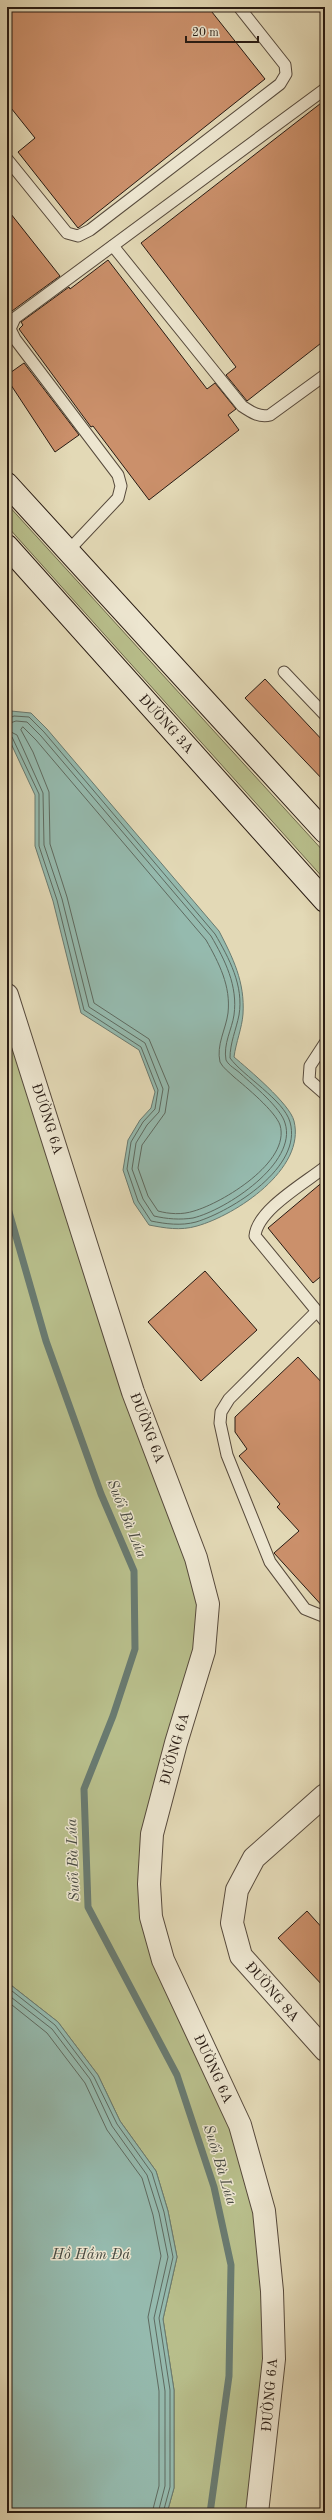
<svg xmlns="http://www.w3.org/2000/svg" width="332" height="2520" viewBox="0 0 332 2520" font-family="'Old Standard TT',serif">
<rect width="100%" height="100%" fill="#e3d9b6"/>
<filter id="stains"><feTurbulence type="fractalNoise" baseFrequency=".005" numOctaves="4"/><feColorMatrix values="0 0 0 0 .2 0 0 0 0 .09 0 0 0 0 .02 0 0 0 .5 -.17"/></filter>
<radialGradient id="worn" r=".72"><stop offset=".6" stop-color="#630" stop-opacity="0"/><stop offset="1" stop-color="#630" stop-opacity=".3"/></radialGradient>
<!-- green -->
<g fill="#b8be8b" stroke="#706c4f">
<path d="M 7,504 L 325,853 L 325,880 L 7,526 Z"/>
<path d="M 7,1023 L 188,1561 L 200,1606 L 195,1650 L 141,1886 L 232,2130 L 255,2212 L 263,2291 L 266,2358 L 249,2513 L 167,2513 L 174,2488 L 174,2390 L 163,2319 L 177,2257 L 168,2211 L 156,2171 L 120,2121 L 98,2075 L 58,2022 L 7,1982 Z"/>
</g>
<!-- water -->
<g fill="#95baae" stroke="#697a70">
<path d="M 11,711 L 31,713 L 47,729 L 219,931 C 233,958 245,982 243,1014 C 242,1028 236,1042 234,1057 C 248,1069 290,1104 294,1121 C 306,1169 236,1215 197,1226 C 180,1231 165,1228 149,1225 L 134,1203 L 123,1170 L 128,1140 L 140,1120 L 151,1108 L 155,1092 L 139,1050 L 81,1013 L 53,901 L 35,846 L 35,795 L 7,735 L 7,716 Z"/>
<path d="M 7,1982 L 58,2022 L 98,2075 L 120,2121 L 156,2171 L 168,2211 L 177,2257 L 163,2319 L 174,2390 L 174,2488 L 167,2513 L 7,2513 Z"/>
</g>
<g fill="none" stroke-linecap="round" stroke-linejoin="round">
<!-- shore -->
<g stroke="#5e6a60" stroke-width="1">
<path d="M 7,719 L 14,716 L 29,717 L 44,732 L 215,934 C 229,958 244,986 239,1015 C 236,1030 230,1043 230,1058 C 243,1076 284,1100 290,1122 C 303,1167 232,1211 196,1222 C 181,1226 166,1224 151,1221 L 138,1201 L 127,1169 L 131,1142 L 143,1122 L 155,1109 L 158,1090 L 141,1047 L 84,1010 L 57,900 L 39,846 L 39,794 L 12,737 L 7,735"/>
<path d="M 7,724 L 16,721 L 27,722 L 41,736 L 211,936 C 225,960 238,986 234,1015 C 232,1029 223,1044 226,1060 C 229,1066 236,1069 241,1074 C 253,1085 281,1108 285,1123 C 298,1163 226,1210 193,1218 C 180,1220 167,1219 154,1216 L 143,1199 L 132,1169 L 136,1143 L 147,1125 L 159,1112 L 163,1089 L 145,1043 L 89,1007 L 62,899 L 44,845 L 43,793 L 17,735 L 7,730"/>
<path d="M 23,727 L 36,740 L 206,940 C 219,963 231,986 228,1013 C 226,1029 216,1045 220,1062 C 223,1068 229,1072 234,1077 C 246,1087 275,1111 280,1125 C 291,1162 222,1203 194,1211 C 182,1215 169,1214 158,1211 L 148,1196 L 138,1168 L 142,1145 L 165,1113 L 169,1087 L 149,1039 L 94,1003 L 67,897 L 50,844 L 49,792 L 33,752 L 21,730 Z"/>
<path d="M 7,1987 L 55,2025 L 94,2077 L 117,2124 L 152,2173 L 164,2212 L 173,2257 L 159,2318 L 170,2390 L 170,2487 L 163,2513"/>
<path d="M 7,1994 L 52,2029 L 90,2079 L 112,2126 L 147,2175 L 159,2213 L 168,2257 L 154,2318 L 165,2391 L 165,2486 L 158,2513"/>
<path d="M 7,2001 L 47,2033 L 85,2083 L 107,2130 L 142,2178 L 153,2215 L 161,2256 L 148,2317 L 159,2391 L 159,2486 L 152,2513"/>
</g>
<!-- stream -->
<path stroke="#697a70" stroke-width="7" d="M 7,1205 L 46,1341 L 101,1494 L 134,1571 L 135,1649 L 113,1716 L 84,1789 L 88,1907 L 177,2075 L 214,2187 L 231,2265 L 229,2376 L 210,2513"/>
</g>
<!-- building -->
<g fill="#cb906b" stroke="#281b13">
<path d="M 7,7 L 208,7 L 265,79 L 78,228 L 18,152 L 35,138 L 7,103 Z"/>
<path d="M 325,100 L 325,340 L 247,401 L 226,375 L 236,367 L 141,243 Z"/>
<path d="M 7,209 L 60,276 L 12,311 L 7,304 Z"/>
<path d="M 108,260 L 207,389 L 215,383 L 236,409 L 228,415 L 239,430 L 149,500 L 93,426 L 91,427 L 19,329 L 23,325 L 21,322 L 69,287 L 70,289 Z"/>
<path d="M 24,363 L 79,435 L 55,452 L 7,379 L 7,375 Z"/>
<path d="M 265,679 L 325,743 L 325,782 L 245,698 Z"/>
<path d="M 325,1180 L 325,1273 L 313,1283 L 268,1228 Z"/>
<path d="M 205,1271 L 257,1330 L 201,1381 L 148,1322 Z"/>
<path d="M 298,1357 L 325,1386 L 325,1609 L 274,1553 L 299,1531 L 277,1507 L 280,1504 L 239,1456 L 247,1449 L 235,1432 L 235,1417 Z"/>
<path d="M 307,1911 L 325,1931 L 325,1988 L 278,1938 Z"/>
</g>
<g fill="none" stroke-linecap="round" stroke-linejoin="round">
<!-- lane casing -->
<g stroke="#574a3c" stroke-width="13">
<g id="lane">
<path d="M 7,159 L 67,233 L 78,236 L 90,230 L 280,84 L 286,74 L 285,65 L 239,7"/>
<path d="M 113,246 L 242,406 C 251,412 260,418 270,415 L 325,375"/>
<path d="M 67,552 L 118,498 L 121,486 L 118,475 L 15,339 L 10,329 L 15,318 L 325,89"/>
<path d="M 284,672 L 325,715"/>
<path d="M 325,1043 L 310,1066 L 309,1080 L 325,1094"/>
<path d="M 325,1167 C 305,1183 257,1210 255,1236 L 325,1321"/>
<path d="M 317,1311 L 229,1399 L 221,1412 L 220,1423 L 227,1455 L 270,1562 L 305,1609 L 325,1617"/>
</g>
</g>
<!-- street casing -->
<g stroke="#574a3c" stroke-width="24">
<g id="street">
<path d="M 7,995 L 133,1392 L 196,1558 L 208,1604 L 204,1651 L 176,1743 L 152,1834 L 149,1884 L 151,1917 L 163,1960 L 240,2125 L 264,2211 L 272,2291 L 274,2359 L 257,2513"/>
<path d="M 325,1795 L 254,1858 L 237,1890 L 232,1923 L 241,1956 L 325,2050"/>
</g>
</g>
<!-- secondary casing -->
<g stroke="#281b13" stroke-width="24">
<g id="secondary">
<path d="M 7,484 L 325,832"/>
<path d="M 7,546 L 325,901"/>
</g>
</g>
<!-- lane -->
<use href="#lane" stroke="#ede6d0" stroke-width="11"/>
<!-- street -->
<use href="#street" stroke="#ede6d0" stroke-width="22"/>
<!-- secondary -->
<use href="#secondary" stroke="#ede6d0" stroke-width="22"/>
</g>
<g text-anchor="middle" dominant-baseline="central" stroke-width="3" stroke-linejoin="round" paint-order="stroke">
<!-- street labels -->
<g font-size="14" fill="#281b13" stroke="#ede6d0">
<text transform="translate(166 724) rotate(48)">ĐƯỜNG 3A</text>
<text transform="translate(47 1119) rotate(72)">ĐƯỜNG 6A</text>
<text transform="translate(147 1428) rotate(69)">ĐƯỜNG 6A</text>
<text transform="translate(175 1749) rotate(-74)">ĐƯỜNG 6A</text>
<text transform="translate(272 1992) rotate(49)">ĐƯỜNG 8A</text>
<text transform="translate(213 2069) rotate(65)">ĐƯỜNG 6A</text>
<text transform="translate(270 2395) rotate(-85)">ĐƯỜNG 6A</text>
</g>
<!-- water labels -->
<g font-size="15" font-style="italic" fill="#494b42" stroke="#ede6d0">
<text transform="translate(126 1519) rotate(68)">Suối Bà Lúa</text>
<text transform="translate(74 1860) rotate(-92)">Suối Bà Lúa</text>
<text transform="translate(219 2165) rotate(73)">Suối Bà Lúa</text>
<text x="91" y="2255">Hồ Hầm Đá</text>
</g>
</g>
<!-- margin -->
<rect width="332" height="2520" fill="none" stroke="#e3d9b6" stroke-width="24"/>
<rect x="8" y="8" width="316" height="2504" fill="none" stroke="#281b13" stroke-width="2"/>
<rect x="12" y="12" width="308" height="2496" fill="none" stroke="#281b13"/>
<!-- scale -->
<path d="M186 36v6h72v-6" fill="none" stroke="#281b13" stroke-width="2"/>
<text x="192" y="36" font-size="12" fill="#281b13" stroke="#ede6d0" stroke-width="3" paint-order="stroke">20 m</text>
<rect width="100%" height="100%" filter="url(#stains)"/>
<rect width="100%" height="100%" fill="url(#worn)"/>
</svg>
